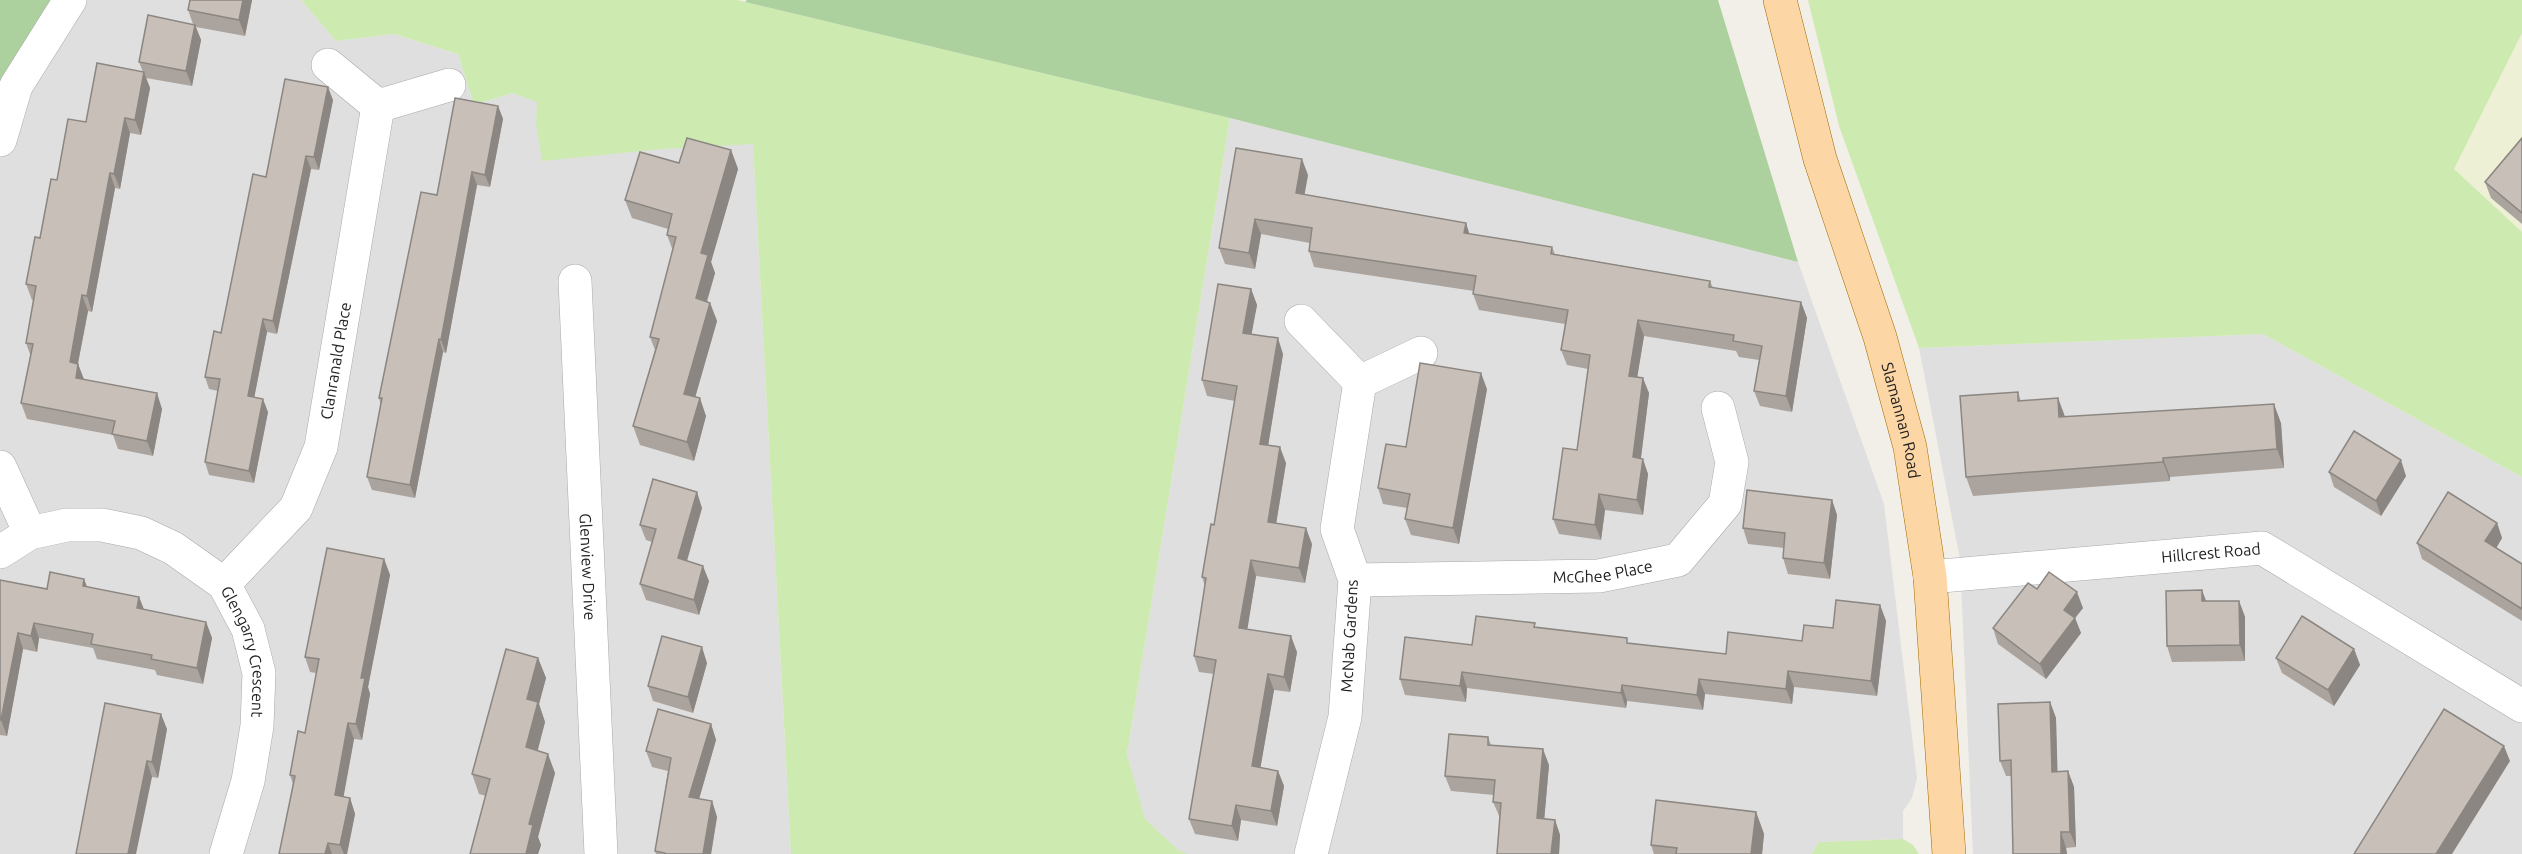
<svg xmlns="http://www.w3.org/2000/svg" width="2522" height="854" viewBox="0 0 2522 854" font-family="Ubuntu,sans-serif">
<rect width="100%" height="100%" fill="#f2efe9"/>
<!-- residential -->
<g fill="#e0dfdf">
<path d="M 52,0 L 301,0 L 336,41 L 394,34 L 458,54 L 474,105 L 512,93 L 538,102 L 536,124 L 662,149 L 753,143 L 791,854 L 0,854 L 0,86 Z"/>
<path d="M 1230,118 L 1798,262 L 1884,504 L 1917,778 L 1912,798 L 1903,811 L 1903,839 L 1819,842 L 1811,854 L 1179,854 L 1144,819 L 1127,754 Z"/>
<path d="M 2263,334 L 2522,477 L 2522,854 L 1973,854 L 1960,559 L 1919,348 Z"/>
</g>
<!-- farmland -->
<path fill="#eef0d5" d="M 2522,33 L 2522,232 L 2454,169 Z"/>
<!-- grass -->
<g fill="#cdebb0">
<path d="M 301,0 L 737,0 L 1230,118 L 1127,754 L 1145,819 L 1179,851 L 1188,854 L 791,854 L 753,144 L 662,149 L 542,161 L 536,124 L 537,102 L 512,93 L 474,105 L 458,54 L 394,34 L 336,41 Z"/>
<path d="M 1808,0 L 2522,0 L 2522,33 L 2454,169 L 2522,232 L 2522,477 L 2263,334 L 1919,348 L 1839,126 Z"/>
<path d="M 1903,839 L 1913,845 L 1919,854 L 1811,854 L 1819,842 Z"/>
</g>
<!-- forest -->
<g fill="#add19e">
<path d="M 0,0 L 52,0 L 0,86 Z"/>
<path d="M 747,0 L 1718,0 L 1798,262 L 1230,118 L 745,2 Z"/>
</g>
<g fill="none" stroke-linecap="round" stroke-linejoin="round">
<!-- minor casing -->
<g stroke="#a9a9a9" stroke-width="34">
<g id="minor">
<path d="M 328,65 L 378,106 L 449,85"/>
<path d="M 0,140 L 16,86 L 70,0"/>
<path id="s1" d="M 575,281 L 601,854"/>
<path d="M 1301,321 L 1360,382 L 1421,353"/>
<path d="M 0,467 L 30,533"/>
<path id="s2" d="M 0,552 L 30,533 L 67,525 L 102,525 L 141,533 L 173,548 L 224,584 L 248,629 L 259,673 L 257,726 L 248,781 L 226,854"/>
<path id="s3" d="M 1930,577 L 2262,548 L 2522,706"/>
<path id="s4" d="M 1355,580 L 1599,576 L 1678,560 L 1725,504 L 1732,462 L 1718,408"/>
<path id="s5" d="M 224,584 L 296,508 L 321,447 L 378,106"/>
<path d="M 1311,854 L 1345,717 L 1355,580 L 1337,529 L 1360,382"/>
</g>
</g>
<!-- major casing -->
<g stroke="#a06b00" stroke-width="34">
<g id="major">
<path id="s6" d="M 1780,0 L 1820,159 L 1880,337 L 1910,447 L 1930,577 L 1949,854"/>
</g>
</g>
<!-- minor -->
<use href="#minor" stroke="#fff" stroke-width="33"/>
<!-- major -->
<use href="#major" stroke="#fcd6a4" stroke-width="33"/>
</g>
<!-- wall -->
<g fill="#aba49e">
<path d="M 190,0 L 252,0 L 245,36 L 196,27 L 201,40 L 192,86 L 146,78 L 150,88 L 141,135 L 130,133 L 120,189 L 115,188 L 92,312 L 88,311 L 78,364 L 84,379 L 162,409 L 153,456 L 118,449 L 113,435 L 27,419 L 21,403 L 31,357 L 26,343 L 34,300 L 32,300 L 26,284 L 57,180 L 86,122 L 143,72 L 139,62 L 193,24 L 188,10 Z"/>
<path d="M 333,100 L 319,170 L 311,169 L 277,334 L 267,332 L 254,398 L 268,412 L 254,483 L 209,475 L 205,462 L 218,391 L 209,389 L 205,377 L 221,333 L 266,177 Z"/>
<path d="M 498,106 L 503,119 L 490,187 L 477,185 L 446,353 L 443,352 L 415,498 L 372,490 L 367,477 L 381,405 L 379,398 Z"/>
<path d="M 2522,138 L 2522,224 L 2491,198 L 2485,182 Z"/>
<path d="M 731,150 L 738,169 L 711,262 L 715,273 L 707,302 L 710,303 L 717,321 L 695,397 L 706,416 L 694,461 L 640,445 L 633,426 L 655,350 L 650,337 L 673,251 L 667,235 L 668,229 L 632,218 L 625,200 L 679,163 Z"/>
<path d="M 1308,175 L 1304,194 L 1466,223 L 1469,234 L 1552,247 L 1555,254 L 1710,281 L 1713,288 L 1801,302 L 1807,318 L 1792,412 L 1760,406 L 1754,391 L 1759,360 L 1739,357 L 1736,351 L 1644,336 L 1637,377 L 1649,393 L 1641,458 L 1648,474 L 1643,515 L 1605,510 L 1601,540 L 1559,534 L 1553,519 L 1577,450 L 1588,369 L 1567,365 L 1561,350 L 1565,324 L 1479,310 L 1473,294 L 1474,291 L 1314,267 L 1309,251 L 1310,243 L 1261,234 L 1255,269 L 1225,264 L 1219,248 Z"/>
<path d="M 1251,289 L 1257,305 L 1251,334 L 1283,354 L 1268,445 L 1286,463 L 1276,523 L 1312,544 L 1305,583 L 1256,576 L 1247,629 L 1297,652 L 1290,692 L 1274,690 L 1260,768 L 1278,771 L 1284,786 L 1277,826 L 1241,820 L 1238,841 L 1195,834 L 1189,819 L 1214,674 L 1199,672 L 1194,656 L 1205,586 L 1202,577 L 1214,525 L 1235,401 L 1207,396 L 1202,380 Z"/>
<path d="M 1487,389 L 1459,544 L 1411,535 L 1405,519 L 1407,508 L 1383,504 L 1378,488 L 1406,447 Z"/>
<path d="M 2018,392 L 2021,401 L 2058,398 L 2065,417 L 2281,423 L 2284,468 L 2170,477 L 2170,481 L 1973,496 L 1966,477 Z"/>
<path d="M 2329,472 L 2406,476 L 2381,516 L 2334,487 Z"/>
<path d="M 1832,500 L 1837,515 L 1830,579 L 1788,574 L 1783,558 L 1784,548 L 1748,544 L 1743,528 Z"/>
<path d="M 702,508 L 687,561 L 709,581 L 699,615 L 646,600 L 640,584 L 652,542 L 646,540 L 640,525 Z"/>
<path d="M 2497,523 L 2502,538 L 2496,548 L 2522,564 L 2522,621 L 2422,559 L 2417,543 Z"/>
<path d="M 384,559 L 390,575 L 368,687 L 370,694 L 362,740 L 354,739 L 343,797 L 350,798 L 355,814 L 347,854 L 279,854 L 293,784 L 290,775 L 305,733 L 316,673 L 310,672 L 305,657 Z"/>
<path d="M 0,580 L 47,589 L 87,587 L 139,597 L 144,610 L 206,622 L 212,638 L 203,684 L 157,675 L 155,670 L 97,659 L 93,648 L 39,638 L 37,652 L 23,649 L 7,736 L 0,735 Z"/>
<path d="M 2037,589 L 2083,608 L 2075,618 L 2081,633 L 2046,679 L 1998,644 L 1993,628 Z"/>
<path d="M 2206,601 L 2239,601 L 2245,617 L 2245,661 L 2172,662 L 2167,646 Z"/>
<path d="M 1880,605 L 1886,621 L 1877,696 L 1794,687 L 1792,704 L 1705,694 L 1703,710 L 1627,701 L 1626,708 L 1467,688 L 1466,702 L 1405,695 L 1400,679 L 1472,645 L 1536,628 L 1629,643 L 1726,654 L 1802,641 L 1833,628 Z"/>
<path d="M 2354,649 L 2360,665 L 2334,706 L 2282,673 L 2276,658 Z"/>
<path d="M 538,658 L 546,678 L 539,704 L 545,722 L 538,750 L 555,773 L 538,837 L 541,845 L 538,854 L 470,854 L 486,796 L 479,794 L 472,774 Z"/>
<path d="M 707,663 L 693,713 L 653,701 L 648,686 Z"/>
<path d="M 2050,702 L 2056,718 L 2057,772 L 2068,771 L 2074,787 L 2076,847 L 2066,848 L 2067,854 L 2013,854 L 2012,776 L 2006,776 L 2000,761 Z"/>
<path d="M 711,724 L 716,740 L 699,799 L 712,801 L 717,817 L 711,854 L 656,854 L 655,851 L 668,771 L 652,767 L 646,751 Z"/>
<path d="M 167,729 L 158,778 L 152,777 L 76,854 Z"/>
<path d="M 1488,737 L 1491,745 L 1549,765 L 1544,819 L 1555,820 L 1560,835 L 1559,854 L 1497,854 L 1500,818 L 1493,802 L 1494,795 L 1451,791 L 1445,776 Z"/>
<path d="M 1756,812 L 1764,834 L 1762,854 L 1654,854 L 1651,845 Z"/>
</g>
<!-- shaded-wall -->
<g fill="#8b8681">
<path d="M 243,0 L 252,0 L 245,36 L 239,20 Z"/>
<path d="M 195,25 L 201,40 L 192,86 L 186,71 Z"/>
<path d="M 144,72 L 150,88 L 141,135 L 135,120 Z"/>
<path d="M 328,87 L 333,100 L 319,170 L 314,157 Z"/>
<path d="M 498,106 L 503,119 L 490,187 L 485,175 Z"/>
<path d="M 125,118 L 130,133 L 120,189 L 114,174 Z"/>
<path d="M 731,150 L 738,169 L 711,262 L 715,273 L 702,317 L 696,298 L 701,253 Z"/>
<path d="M 306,156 L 311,169 L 277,334 L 273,321 Z"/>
<path d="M 1302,159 L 1308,175 L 1302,209 L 1296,193 Z"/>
<path d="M 472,172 L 477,185 L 446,353 L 441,340 Z"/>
<path d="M 110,173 L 115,188 L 92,312 L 87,296 Z"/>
<path d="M 1255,219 L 1261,234 L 1255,269 L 1249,253 Z"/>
<path d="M 1466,223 L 1471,239 L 1464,233 Z"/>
<path d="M 1251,289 L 1257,305 L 1249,348 L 1243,333 Z"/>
<path d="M 82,295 L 88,311 L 75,378 L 70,362 Z"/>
<path d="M 1801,302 L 1807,318 L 1792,412 L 1786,396 Z"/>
<path d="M 710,303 L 717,321 L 691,412 L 684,394 Z"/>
<path d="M 263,319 L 267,332 L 252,409 L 248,396 Z"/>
<path d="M 1638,320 L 1644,336 L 1635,391 L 1629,376 Z"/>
<path d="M 1278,338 L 1283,354 L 1266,459 L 1260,444 Z"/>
<path d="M 439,339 L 443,352 L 415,498 L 410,485 Z"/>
<path d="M 78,364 L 84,380 L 76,378 Z"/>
<path d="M 1481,373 L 1487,389 L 1459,544 L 1453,528 Z"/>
<path d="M 1643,378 L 1649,393 L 1639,473 L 1633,457 Z"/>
<path d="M 157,393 L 162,409 L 153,456 L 147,441 Z"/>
<path d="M 700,398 L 706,416 L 694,461 L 687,442 Z"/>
<path d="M 2058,398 L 2065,417 L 2059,417 Z"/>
<path d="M 263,399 L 268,412 L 254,483 L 249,471 Z"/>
<path d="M 2274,404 L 2281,423 L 2284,468 L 2277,449 Z"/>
<path d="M 1280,447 L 1286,463 L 1274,537 L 1268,522 Z"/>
<path d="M 2163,458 L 2170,477 L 2170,481 L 2163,462 Z"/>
<path d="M 1643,459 L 1648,474 L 1643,515 L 1637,500 Z"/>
<path d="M 2401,460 L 2406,476 L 2381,516 L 2376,501 Z"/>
<path d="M 697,492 L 702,508 L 683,574 L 678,558 Z"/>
<path d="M 1599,494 L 1605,510 L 1601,540 L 1595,525 Z"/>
<path d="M 1832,500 L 1837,515 L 1830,579 L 1824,563 Z"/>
<path d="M 2497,523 L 2502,538 L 2491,557 L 2485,541 Z"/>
<path d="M 1306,528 L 1312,544 L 1305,583 L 1299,568 Z"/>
<path d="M 384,559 L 390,575 L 368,687 L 370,694 L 362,740 L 356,724 L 361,678 Z"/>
<path d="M 1251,560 L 1256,576 L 1245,644 L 1239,628 Z"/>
<path d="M 703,566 L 709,581 L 699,615 L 694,600 Z"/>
<path d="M 84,579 L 90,594 L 83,586 Z"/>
<path d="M 2202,590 L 2208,606 L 2202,601 Z"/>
<path d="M 2077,592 L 2083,608 L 2075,618 L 2081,633 L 2046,679 L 2040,664 L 2064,610 Z"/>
<path d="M 139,597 L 145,612 L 137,608 Z"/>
<path d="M 2239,601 L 2245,617 L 2245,661 L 2240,645 Z"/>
<path d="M 1880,605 L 1886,621 L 1877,696 L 1871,681 Z"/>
<path d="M 206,622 L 212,638 L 203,684 L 197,668 Z"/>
<path d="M 34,623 L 39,638 L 37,652 L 31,636 Z"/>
<path d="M 18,633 L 23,649 L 7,736 L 1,720 Z"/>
<path d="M 1291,636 L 1297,652 L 1290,692 L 1284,677 Z"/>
<path d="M 702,647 L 707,663 L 693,713 L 688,697 Z"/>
<path d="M 2354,649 L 2360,665 L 2334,706 L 2328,690 Z"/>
<path d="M 538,658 L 546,678 L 539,704 L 545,722 L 533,767 L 526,747 L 527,699 Z"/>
<path d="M 1788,671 L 1794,687 L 1792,704 L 1786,689 Z"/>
<path d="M 1462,672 L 1467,688 L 1466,702 L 1460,686 Z"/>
<path d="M 1268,674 L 1274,690 L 1258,782 L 1252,766 Z"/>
<path d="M 1699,679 L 1705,694 L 1703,710 L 1697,695 Z"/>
<path d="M 1622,685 L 1627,701 L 1626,708 L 1621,693 Z"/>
<path d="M 2050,702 L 2056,718 L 2058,788 L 2052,772 Z"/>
<path d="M 161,714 L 167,729 L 158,778 L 152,762 Z"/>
<path d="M 348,723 L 354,739 L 341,811 L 335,795 Z"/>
<path d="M 711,724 L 716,740 L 695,813 L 689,797 Z"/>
<path d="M 2504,746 L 2510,761 L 2452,854 L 2436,854 Z"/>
<path d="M 1543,749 L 1549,765 L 1543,834 L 1537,818 Z"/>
<path d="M 548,754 L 555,773 L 538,837 L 541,845 L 538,854 L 526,854 L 529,824 Z"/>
<path d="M 147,761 L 152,777 L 136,854 L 128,854 Z"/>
<path d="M 1278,771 L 1284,786 L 1277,826 L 1271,811 Z"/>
<path d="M 2068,771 L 2074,787 L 2076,847 L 2070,832 Z"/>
<path d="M 350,798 L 355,814 L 347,854 L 344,854 L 340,845 Z"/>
<path d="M 712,801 L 717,817 L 711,854 L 703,854 Z"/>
<path d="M 1236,805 L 1241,820 L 1238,841 L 1232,826 Z"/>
<path d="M 1756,812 L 1764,834 L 1762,854 L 1751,854 Z"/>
<path d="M 1555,820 L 1560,835 L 1559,854 L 1551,854 Z"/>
<path d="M 2061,832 L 2066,848 L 2067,854 L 2061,854 Z"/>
<path d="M 328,843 L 332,854 L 325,854 Z"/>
</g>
<!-- building -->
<g fill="#c7bfb8" stroke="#8b8681" stroke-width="1.5">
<path d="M 190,0 L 243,0 L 239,20 L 188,10 Z"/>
<path d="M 148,15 L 195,25 L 186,71 L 139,62 Z"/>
<path d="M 97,63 L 144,72 L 135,120 L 125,118 L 114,174 L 110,173 L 87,296 L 82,295 L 70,362 L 78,364 L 76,378 L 157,393 L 147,441 L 112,434 L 115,421 L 21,403 L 33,344 L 26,343 L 36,286 L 26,284 L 35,237 L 40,238 L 51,179 L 57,180 L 68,119 L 86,122 Z"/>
<path d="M 285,79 L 328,87 L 314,157 L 306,156 L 273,321 L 263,319 L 248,396 L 263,399 L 249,471 L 205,462 L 220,379 L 205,377 L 214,331 L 221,333 L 253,174 L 266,177 Z"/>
<path d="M 455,98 L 498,106 L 485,175 L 472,172 L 441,340 L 439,339 L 410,485 L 367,477 L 382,398 L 379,398 L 421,192 L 437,195 Z"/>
<path d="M 687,138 L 731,150 L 701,253 L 708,255 L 696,298 L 710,303 L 684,394 L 700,398 L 687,442 L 633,426 L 659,339 L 650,337 L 676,237 L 667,235 L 672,214 L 625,200 L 640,152 L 679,163 Z"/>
<path d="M 2522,138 L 2522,213 L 2485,182 Z"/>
<path d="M 1236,148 L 1302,159 L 1296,193 L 1466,223 L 1464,233 L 1552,247 L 1551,254 L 1710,281 L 1709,287 L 1801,302 L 1786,396 L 1754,391 L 1762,346 L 1733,341 L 1734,335 L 1638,320 L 1629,376 L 1643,378 L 1633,457 L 1643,459 L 1637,500 L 1599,494 L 1595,525 L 1553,519 L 1563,448 L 1577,450 L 1590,355 L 1561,350 L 1568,310 L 1473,294 L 1476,276 L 1309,251 L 1312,228 L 1255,219 L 1249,253 L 1219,248 Z"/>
<path d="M 1218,284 L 1251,289 L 1243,333 L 1278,338 L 1260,444 L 1280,447 L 1268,522 L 1306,528 L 1299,568 L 1251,560 L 1239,628 L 1291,636 L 1284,677 L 1268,674 L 1252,766 L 1278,771 L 1271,811 L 1236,805 L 1232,826 L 1189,819 L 1216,660 L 1194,656 L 1206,578 L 1202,577 L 1211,524 L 1214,525 L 1237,386 L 1202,380 Z"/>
<path d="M 1420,363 L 1481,373 L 1453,528 L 1405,519 L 1410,494 L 1378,488 L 1386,444 L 1406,447 Z"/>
<path d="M 2018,392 L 2018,401 L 2058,398 L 2059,417 L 2274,404 L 2277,449 L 2163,458 L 2163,462 L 1966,477 L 1960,396 Z"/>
<path d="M 2354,431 L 2401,460 L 2376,501 L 2329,472 Z"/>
<path d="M 653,479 L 697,492 L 678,558 L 703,566 L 694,600 L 640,584 L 656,529 L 640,525 Z"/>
<path d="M 1747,490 L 1832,500 L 1824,563 L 1783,558 L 1785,533 L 1743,528 Z"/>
<path d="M 2448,492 L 2497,523 L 2485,541 L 2522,564 L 2522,609 L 2417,543 Z"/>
<path d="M 327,548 L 384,559 L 361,678 L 365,678 L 356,724 L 348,723 L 335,795 L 350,798 L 340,845 L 328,843 L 325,854 L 279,854 L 295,776 L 290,775 L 298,731 L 305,733 L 319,659 L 305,657 Z"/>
<path d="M 50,572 L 84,579 L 83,586 L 139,597 L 137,608 L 206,622 L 197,668 L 151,659 L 152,655 L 91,644 L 93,634 L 34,623 L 31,636 L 18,633 L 1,720 L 0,720 L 0,580 L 47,589 Z"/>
<path d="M 2049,572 L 2077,592 L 2064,610 L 2075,618 L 2040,664 L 1993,628 L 2028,583 L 2037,589 Z"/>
<path d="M 2202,590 L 2202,601 L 2239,601 L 2240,645 L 2167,646 L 2166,591 Z"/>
<path d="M 1836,600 L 1880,605 L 1871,681 L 1788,671 L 1786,689 L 1699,679 L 1697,695 L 1622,685 L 1621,693 L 1462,672 L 1460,686 L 1400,679 L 1405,637 L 1472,645 L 1476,616 L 1535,623 L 1534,627 L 1627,638 L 1627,643 L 1726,654 L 1728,632 L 1802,641 L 1804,625 L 1833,628 Z"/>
<path d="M 2302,616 L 2354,649 L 2328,690 L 2276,658 Z"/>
<path d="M 662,636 L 702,647 L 688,697 L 648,686 Z"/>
<path d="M 506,649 L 538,658 L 527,699 L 538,702 L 526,747 L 548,754 L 529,824 L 533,825 L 526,854 L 470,854 L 490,779 L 472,774 Z"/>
<path d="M 2050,702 L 2052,772 L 2068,771 L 2070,832 L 2061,832 L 2061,854 L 2013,854 L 2011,760 L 2000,761 L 1998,704 Z"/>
<path d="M 105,703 L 161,714 L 152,762 L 147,761 L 128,854 L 76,854 Z"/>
<path d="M 658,709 L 711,724 L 689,797 L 712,801 L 703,854 L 665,854 L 665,853 L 655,851 L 671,758 L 646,751 Z"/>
<path d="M 2444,709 L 2504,746 L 2436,854 L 2354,854 Z"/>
<path d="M 1449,734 L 1488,737 L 1488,745 L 1543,749 L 1537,818 L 1555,820 L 1551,854 L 1497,854 L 1501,803 L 1493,802 L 1495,780 L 1445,776 Z"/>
<path d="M 1656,800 L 1756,812 L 1751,854 L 1676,854 L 1677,848 L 1651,845 Z"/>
</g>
<g text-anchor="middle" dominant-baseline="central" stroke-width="4.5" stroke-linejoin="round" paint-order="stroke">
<!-- street labels -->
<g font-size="16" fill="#222" stroke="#fff">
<text stroke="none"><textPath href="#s5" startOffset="258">Clanranald Place</textPath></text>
<text stroke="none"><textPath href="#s6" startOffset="438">Slamannan Road</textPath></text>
<text stroke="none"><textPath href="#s3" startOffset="282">Hillcrest Road</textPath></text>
<text stroke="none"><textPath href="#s1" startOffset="286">Glenview Drive</textPath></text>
<text stroke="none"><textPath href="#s4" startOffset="248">McGhee Place</textPath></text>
<text transform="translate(1349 636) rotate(-87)">McNab Gardens</text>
<text stroke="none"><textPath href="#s2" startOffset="318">Glengarry Crescent</textPath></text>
</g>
</g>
</svg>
